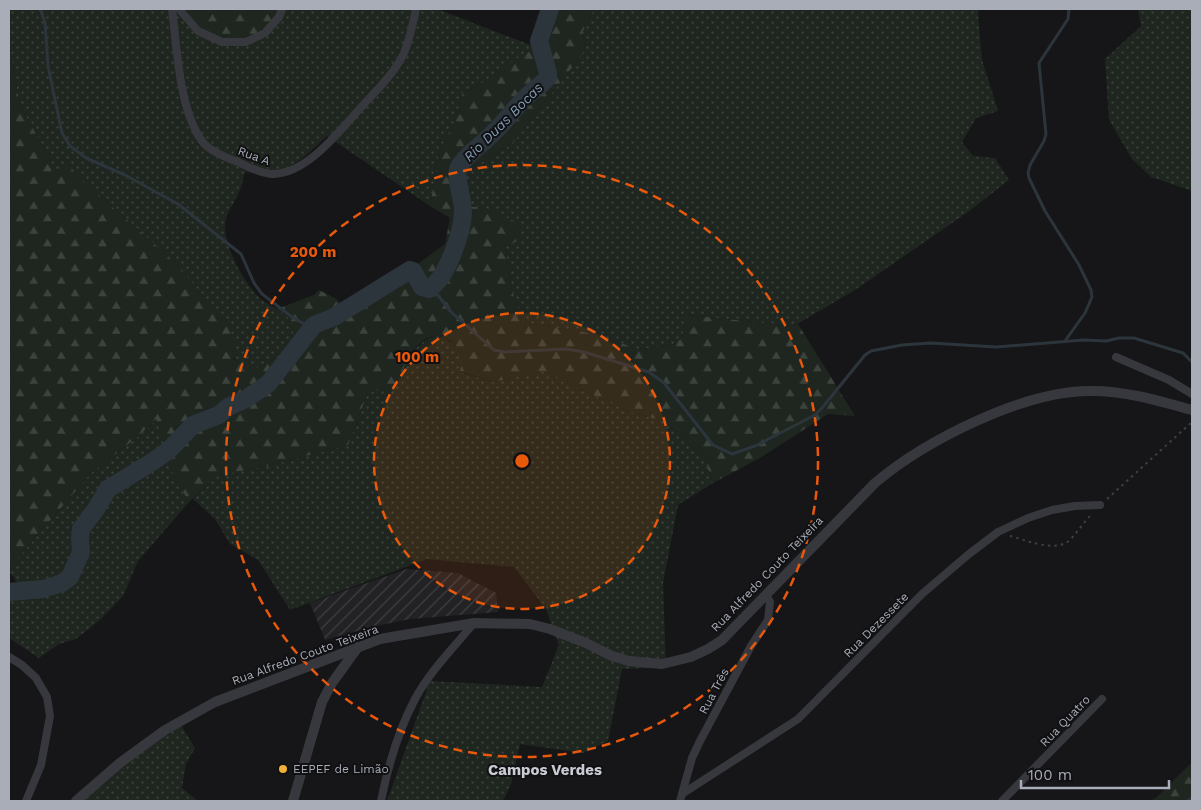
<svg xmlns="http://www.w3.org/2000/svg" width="1201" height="810" viewBox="0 0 1201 810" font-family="'Work Sans',sans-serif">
<defs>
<pattern id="industrial-furrows" width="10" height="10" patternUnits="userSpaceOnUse" patternTransform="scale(1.25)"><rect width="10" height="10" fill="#222225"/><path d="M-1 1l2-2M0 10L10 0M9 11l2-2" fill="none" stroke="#3f3f43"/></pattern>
<pattern id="grass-dots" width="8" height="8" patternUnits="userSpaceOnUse" patternTransform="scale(1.25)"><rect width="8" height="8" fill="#1e261f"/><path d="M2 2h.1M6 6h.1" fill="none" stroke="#3c433d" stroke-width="1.8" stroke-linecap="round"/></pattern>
<pattern id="forest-firs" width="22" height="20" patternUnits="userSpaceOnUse" patternTransform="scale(1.25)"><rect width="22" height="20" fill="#1e261f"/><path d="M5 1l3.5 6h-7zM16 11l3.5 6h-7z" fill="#3c433d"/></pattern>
</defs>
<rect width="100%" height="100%" fill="#161618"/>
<!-- industrial -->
<path fill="url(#industrial-furrows)" d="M 407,569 L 458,573 L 496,593 L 498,612 L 410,619 L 376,626 L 325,640 L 310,603 Z"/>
<!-- grass -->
<g fill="url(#grass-dots)">
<path d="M 9,9 L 182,9 L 201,28 L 219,37 L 280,9 L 437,9 L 533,46 C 512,63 490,85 463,91 L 456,119 L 439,152 L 430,206 L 327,136 C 311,151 292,171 269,174 C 262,175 253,173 245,172 C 243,178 242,185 240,190 C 236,201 225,214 225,225 C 224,246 245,286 261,299 C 271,307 289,312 293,325 C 298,343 271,369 253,368 C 245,368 239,363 233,358 L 235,345 L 178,265 L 99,195 L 85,185 L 69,166 L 56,171 L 20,105 L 9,44 Z"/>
<path d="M 594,9 L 979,9 L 978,14 L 982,60 L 998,111 L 976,118 L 962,142 L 973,156 L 995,158 L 1009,180 L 968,212 L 855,290 L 794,326 L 688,315 L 682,338 L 670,346 L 638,349 L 594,334 L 522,322 L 512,290 L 505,244 L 484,207 L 468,207 L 461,175 L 512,144 L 585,51 L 583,31 Z"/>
<path d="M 1138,9 L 1192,9 L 1192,191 L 1151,177 L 1132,159 L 1109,120 L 1105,59 L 1141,26 Z"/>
<path d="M 437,335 C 448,339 460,346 462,359 C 463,363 461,368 460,372 L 493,382 L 545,371 L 563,382 L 634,413 L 663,421 L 704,457 L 713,483 L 678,505 L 663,583 L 666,667 L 622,669 L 608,741 L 583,753 L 520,744 L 511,784 L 503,801 L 387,801 L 430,681 L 542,687 L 559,645 L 546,609 L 514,567 L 427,559 L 290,610 L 258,560 L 230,544 L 215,519 L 193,499 L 219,475 L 267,466 L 348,445 L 368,392 L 397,387 C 405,364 412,343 437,335 Z"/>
<path d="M 157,419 L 173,474 L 189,502 L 138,561 L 123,596 L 101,619 L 76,639 L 59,644 L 39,658 L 9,638 L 9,599 L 19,594 L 14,577 L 9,573 L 9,568 L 92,472 L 139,436 Z"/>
<path d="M 181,725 L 195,748 L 186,764 L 182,788 L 198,801 L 74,801 L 101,777 Z"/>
</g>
<!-- forest -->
<g fill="url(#forest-firs)">
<path d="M 182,9 L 280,9 L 264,32 L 237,42 L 219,37 L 201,28 Z"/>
<path d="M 546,9 L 594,9 L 583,31 L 585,51 L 512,144 L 461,175 L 468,207 L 484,207 L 518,223 L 520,241 L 505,244 L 512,290 L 522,322 L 594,334 L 638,349 L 670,346 L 682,338 L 687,315 L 794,326 L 798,324 L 855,416 L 828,414 L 760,458 L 713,483 L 704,457 L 663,421 L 634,413 L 563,382 L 545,371 L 493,382 L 460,371 C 461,368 462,363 462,360 C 460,342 439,329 424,340 C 409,351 403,369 397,387 L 368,392 L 348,445 L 267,466 L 219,475 L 189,502 L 173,474 L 156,419 L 139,436 L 92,472 L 9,568 L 9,44 L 20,105 L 56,171 L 69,165 L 85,185 L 99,195 L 178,265 L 228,326 L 235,345 L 233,359 C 239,363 246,368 254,368 C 271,368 297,344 293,326 C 291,318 283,314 277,309 L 314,295 L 319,290 L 335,298 L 345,307 L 393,282 L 445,244 L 450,218 L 430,206 L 439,152 L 456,119 L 463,91 L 471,89 L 497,74 L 533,46 Z"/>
<path d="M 1192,762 L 1192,801 L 1150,801 L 1157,797 Z"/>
</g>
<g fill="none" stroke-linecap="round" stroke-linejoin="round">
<!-- stream -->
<g stroke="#2c353c" stroke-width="3">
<path d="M 40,9 L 45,22 L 48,66 L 62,133 L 70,146 L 86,158 L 125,175 L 178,204 L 241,254 L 254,283 L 262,294 L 292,317 L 308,326 L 314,326"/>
<path d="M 432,287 L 450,311 L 494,350 L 504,352 L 566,349 L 584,352 L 649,372 L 664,383 L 713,445 L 732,454 L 755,446 L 815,415 L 822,408 L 865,355 L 871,351 L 902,345 L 930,343 L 996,347 L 1083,340 L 1106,341 L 1119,338 L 1134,338 L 1183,353 L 1192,362"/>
<path d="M 1065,341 L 1085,313 L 1092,297 L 1091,290 L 1079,265 L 1045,211 L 1029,178 L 1028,173 L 1030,165 L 1044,141 L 1046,134 L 1039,63 L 1068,19 L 1069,9"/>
<path d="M 1187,801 L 1192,798"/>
</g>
<!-- river -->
<path stroke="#2c353c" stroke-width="18" d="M 9,592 L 43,589 L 62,583 L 70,577 L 81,552 L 80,538 L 81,529 L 96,509 L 108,489 L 152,462 L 168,451 L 193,425 L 219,415 L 228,407 L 244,400 L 268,384 L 314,325 L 334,317 L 410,270 L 413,271 L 422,287 L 429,289 C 447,278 463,231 463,211 C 463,199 455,179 458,169 C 461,159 484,143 492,134 C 504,123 514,109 526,97 C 533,90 542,85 548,77 L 548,73 L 539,41 L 550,9"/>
<!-- path -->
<g stroke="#3d3f44" stroke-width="2" stroke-dasharray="2.5 4" stroke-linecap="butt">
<path d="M 1107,499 L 1192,422"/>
<path d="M 1010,536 C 1027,540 1056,554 1071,539 C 1078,531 1084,522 1091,515"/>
</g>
<!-- minor -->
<g stroke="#37383d" stroke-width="8">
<path d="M 172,9 C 177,47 179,110 202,141 C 208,150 227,158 238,162 C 248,167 262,174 273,174 C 308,174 343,127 364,104 C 379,88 395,72 404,53 C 410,38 413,24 416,9"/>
<path d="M 179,9 L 198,31 L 222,42 L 246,42 L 265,33 L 279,17 L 282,9"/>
<path d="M 1116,357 L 1169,380 L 1192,394"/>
<path d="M 9,657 L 22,665 L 36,678 L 47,697 L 50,716 L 41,765 L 26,801"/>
<path d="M 682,794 L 798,719 L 922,594 L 969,554 L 998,532 L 1028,518 L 1052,510 L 1075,506 L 1100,505"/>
<path d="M 381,801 C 388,766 398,731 415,699 C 430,671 454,647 474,623"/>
<path d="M 680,801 L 692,758 L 700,741 L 751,646 L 768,620 L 770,602 L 766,595"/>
<path d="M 1002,801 L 1102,699"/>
</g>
<!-- tertiary -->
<g stroke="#37383d" stroke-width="10">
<path d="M 76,801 L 121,762 L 165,730 L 215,702 L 380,639 L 474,623 L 530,624 L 550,629 L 586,643 L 612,656 L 629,661 L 662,664 L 691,657 L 708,649 L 722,640 L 875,483 C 926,440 1025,390 1092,391 C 1127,391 1159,401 1192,410"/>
<path d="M 293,801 L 322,702 L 332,683 L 358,647"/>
</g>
</g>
<!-- distance rings -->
<circle cx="522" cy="461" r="148" fill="#e8590c" fill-opacity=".12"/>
<g fill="none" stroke="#e8590c" stroke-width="2.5" stroke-dasharray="9 6">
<circle cx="522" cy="461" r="148"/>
<circle cx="522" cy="461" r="296"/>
</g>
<!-- markers -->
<circle fill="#f2b134" stroke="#111113" stroke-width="2" cx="283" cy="769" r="5"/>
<g text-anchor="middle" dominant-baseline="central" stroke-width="4" stroke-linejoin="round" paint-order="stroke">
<!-- street labels -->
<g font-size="12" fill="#a8adb8" stroke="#111113">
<text transform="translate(254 156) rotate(20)">Rua A</text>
<text transform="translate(767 574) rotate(-46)">Rua Alfredo Couto Teixeira</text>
<text transform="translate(876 625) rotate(-45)">Rua Dezessete</text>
<text transform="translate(305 655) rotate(-20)">Rua Alfredo Couto Teixeira</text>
<text transform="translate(714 691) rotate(-62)">Rua Três</text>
<text transform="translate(1065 721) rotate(-46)">Rua Quatro</text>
</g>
<!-- poi labels -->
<g font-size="12" fill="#a8adb8" stroke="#111113" text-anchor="start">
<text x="293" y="769">EEPEF de Limão</text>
</g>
<!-- water labels -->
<g font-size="14" font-style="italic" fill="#7f9bb3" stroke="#111113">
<text transform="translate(503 122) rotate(-45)">Rio Duas Bocas</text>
</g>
<!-- quarter labels -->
<g font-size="15" font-weight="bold" fill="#c9ccd4" stroke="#111113">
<text x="545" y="770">Campos Verdes</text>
</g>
</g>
<circle cx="522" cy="461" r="8" fill="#e8590c" stroke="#111113" stroke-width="2.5"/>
<g font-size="15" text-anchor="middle" font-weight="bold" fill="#e8590c" stroke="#111113" stroke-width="4" stroke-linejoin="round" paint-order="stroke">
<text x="313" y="257">200 m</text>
<text x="417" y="362">100 m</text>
</g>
<!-- border -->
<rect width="1201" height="810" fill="none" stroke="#a8adb8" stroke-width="20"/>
<!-- scale -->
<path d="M1021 780v8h148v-8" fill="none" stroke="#a8adb8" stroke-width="2.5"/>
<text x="1028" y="780" font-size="15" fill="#a8adb8" stroke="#111113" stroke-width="4" paint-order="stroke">100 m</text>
</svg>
